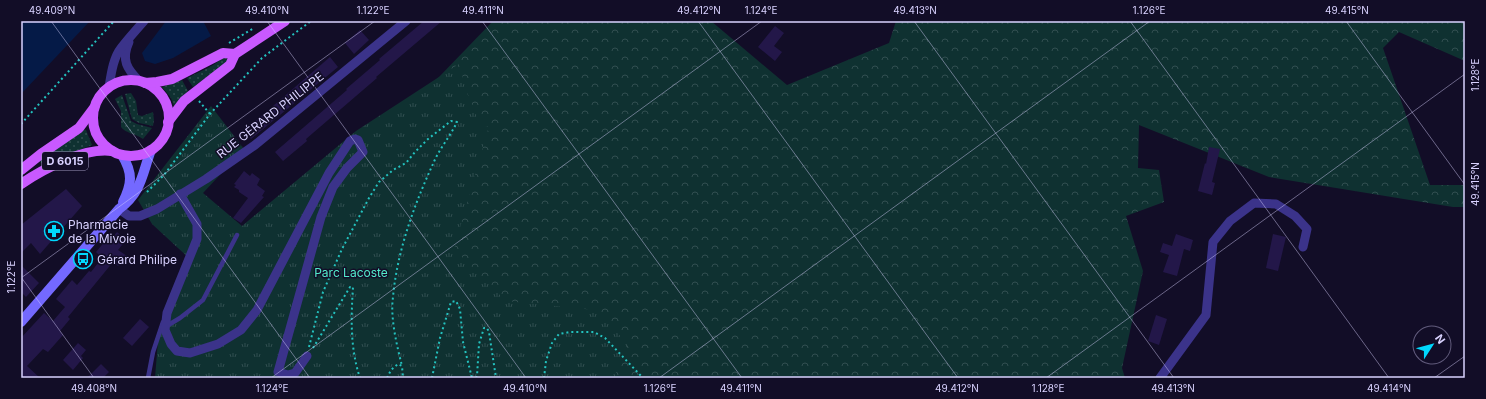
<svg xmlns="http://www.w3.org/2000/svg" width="1486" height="399" viewBox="0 0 1486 399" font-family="Inter,sans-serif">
<defs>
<pattern id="grass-dots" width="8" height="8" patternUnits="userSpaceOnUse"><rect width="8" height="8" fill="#0f3131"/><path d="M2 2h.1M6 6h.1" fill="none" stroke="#314e50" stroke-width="1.8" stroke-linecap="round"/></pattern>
<pattern id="forest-crowns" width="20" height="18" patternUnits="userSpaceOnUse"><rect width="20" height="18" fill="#0f3131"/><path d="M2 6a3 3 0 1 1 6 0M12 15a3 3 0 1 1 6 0" fill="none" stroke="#314e50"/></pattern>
<pattern id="park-tufts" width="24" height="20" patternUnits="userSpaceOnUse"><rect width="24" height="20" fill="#0f3131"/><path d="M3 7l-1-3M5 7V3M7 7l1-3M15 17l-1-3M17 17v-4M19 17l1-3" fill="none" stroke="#314e50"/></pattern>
</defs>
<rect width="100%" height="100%" fill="#120d27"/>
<!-- grass -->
<g fill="url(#grass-dots)">
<path d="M 225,57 L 227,59 L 227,62 L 193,87 L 187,78 L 210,67 Z"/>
<path d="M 182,80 L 188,91 L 174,106 L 171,98 L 162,87 Z"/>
<path d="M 131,93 L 136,101 L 138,115 L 142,116 L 153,112 L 154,120 L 153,126 L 139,123 L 132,119 L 125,94 Z"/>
<path d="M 122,95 L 131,121 L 137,124 L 152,128 L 143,139 C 136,134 125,133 121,127 L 121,111 L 115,99 Z"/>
<path d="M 83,129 L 86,130 L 92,145 L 43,164 L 39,161 Z"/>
</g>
<!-- forest -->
<path fill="url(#forest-crowns)" d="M 493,21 L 711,21 L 787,85 L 889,43 L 896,21 L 1465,21 L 1465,61 L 1399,32 L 1383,48 L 1430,185 L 1465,185 L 1465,207 L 1453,207 L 1269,177 L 1139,125 L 1138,168 L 1159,170 L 1164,202 L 1126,216 L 1143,271 L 1122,368 L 1125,378 L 314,378 L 305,216 Z"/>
<!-- park -->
<path fill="url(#park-tufts)" d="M 459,64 L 467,93 L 482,128 L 489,126 L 454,249 L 506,301 L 595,310 L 628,344 L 614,378 L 155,378 L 158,341 L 191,260 L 152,224 L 138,200 L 211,106 L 244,149 L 203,193 L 242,226 L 356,131 Z"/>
<!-- water -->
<g fill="#051a47">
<path d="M 21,21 L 90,21 L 21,94 Z"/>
<path d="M 166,21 L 203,21 L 211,36 L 173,58 L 155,64 L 145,61 L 142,53 Z"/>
</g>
<!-- building -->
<g fill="#231749">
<path d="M 424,21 L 442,21 L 376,77 L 377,78 L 306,139 L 307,141 L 283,161 L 275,152 L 347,90 L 346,89 L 380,60 L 379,59 Z"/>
<path d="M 775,26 L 784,33 L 774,46 L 782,52 L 775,61 L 758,47 Z"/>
<path d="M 360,30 L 369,40 L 354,54 L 345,43 Z"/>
<path d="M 330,57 L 338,67 L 251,139 L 245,130 Z"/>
<path d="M 1209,147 L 1220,149 L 1212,182 L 1215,183 L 1212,195 L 1198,191 L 1205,163 L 1206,164 Z"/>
<path d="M 244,171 L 250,176 L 252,173 L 260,179 L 257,185 L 265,191 L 262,196 L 264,197 L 241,223 L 233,218 L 248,198 L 239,192 L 239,190 L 234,187 L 236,185 L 234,184 Z"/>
<path d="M 66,189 L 82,206 L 40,254 L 31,243 L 21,253 L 21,225 Z"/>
<path d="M 117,232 L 126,240 L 118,250 L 127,256 L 118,266 L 113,262 L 68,317 L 70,319 L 60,331 L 63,335 L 48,352 L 43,349 L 27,366 L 40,378 L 21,378 L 21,338 L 44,313 L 53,321 L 65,307 L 56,299 L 72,280 L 77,285 L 89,271 L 91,272 L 102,258 L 96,252 L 106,240 L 109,242 Z"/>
<path d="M 1176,234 L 1193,240 L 1190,251 L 1184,249 L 1177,276 L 1163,272 L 1169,255 L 1160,252 L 1163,243 L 1172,246 Z"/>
<path d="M 1273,234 L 1286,237 L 1278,271 L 1266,268 Z"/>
<path d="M 21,265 L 39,283 L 26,297 L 21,292 Z"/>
<path d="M 1156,315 L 1167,319 L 1159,345 L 1148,341 Z"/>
<path d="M 140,319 L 149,327 L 132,346 L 123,338 Z"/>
<path d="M 78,343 L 86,350 L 81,356 L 83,358 L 73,370 L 63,360 Z"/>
<path d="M 101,364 L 109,372 L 103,378 L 87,378 Z"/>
</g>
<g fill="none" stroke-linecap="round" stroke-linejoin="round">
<!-- path -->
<g stroke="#24c2bf" stroke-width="2" stroke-dasharray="2 3" stroke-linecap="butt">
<path d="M 229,43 L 254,28"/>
<path d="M 199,101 L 210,114"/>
<path d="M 21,124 L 114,21"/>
<path d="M 147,192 L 164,175 L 210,114 L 262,58 L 311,21"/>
<path d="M 309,347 L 323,292 L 342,249 L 369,198 L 379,182 L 393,170 L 406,163 L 415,152 L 428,139 L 451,121 L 457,122 C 450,137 439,149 433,164 C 414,205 397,252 393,297 C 390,318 397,346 402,366"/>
<path d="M 313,348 L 350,287 L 353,287 C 351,318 350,348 360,378"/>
<path d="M 387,378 L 391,370 L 398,364 L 402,366 L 403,378"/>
<path d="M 432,378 L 440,338 L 451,302 L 456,301 L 460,309 L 463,342 L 472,378"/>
<path d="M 476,378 L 477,376 L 479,344 L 484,328 L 487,328 L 489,332 L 496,378"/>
<path d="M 544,378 L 546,361 L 552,343 L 559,334 L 570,332 L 594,332 L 605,338 L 643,378"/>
</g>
<!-- lane -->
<g stroke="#3b338a" stroke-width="4.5">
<path d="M 165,327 L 180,318 L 203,300 L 237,235"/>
<path d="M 148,378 L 153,352 L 163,322"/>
</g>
<!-- street -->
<g stroke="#3b338a" stroke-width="9">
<path d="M 129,42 C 121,60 127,69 139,81"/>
<path d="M 109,87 C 111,75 113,58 121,48 C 128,39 136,30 144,21"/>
<path d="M 180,194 L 197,224 L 197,239 L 167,313 L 165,330 L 171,344 L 177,351 L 190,353 L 218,344 L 241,330 L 257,310 L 329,173 L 350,141 L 355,139 L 358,140 L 363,152 L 347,168 L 333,187 L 321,217 L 278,372 L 288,375 L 295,373 L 307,356"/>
<path d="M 119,209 L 129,216 L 140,216 L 157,209 L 206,179 L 255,145 L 406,21"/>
<path d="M 1160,378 L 1206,315 L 1213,242 L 1230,221 L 1254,203 L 1276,204 L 1295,216 L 1307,229 L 1303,247"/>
</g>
<!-- secondary -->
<g stroke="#7469ff" stroke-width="10">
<path d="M 122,155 C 133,173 132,184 123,202"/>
<path d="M 21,322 L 119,209 C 142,192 142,174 151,150"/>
</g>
<!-- primary -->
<g stroke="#c959ff" stroke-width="10">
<circle cx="131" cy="118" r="38"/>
<path d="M 145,83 L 157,82 L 172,79 L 223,53 L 235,54"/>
<path d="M 168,122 L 184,101 L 230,65 L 235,54 L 285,21"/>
<path d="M 21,170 L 41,154 L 79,128 L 94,108"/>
<path d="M 21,184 C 43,169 85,147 112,151"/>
</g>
</g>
<!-- ticks -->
<path fill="none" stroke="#d9d2ff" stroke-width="1" stroke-opacity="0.45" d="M 51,21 L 310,378M 267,21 L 526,378M 482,21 L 742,378M 698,21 L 958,378M 914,21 L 1174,378M 1130,21 L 1389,378M 1346,21 L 1465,185M 21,277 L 94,378M 21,278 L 375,21M 271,378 L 762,21M 659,378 L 1150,21M 1046,378 L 1465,74M 1434,378 L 1465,356"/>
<!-- icons -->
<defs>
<g id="pharmacy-ring" transform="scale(1)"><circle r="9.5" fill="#120d27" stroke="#00d8fd" stroke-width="1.5"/><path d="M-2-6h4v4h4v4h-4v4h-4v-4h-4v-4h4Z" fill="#00d8fd"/></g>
<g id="bus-ring" transform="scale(1)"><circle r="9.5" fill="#120d27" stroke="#00d8fd" stroke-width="1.5"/><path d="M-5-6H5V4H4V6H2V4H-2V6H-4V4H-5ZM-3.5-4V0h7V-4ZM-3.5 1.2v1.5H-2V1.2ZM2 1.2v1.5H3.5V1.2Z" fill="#00d8fd"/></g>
</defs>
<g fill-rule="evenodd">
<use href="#pharmacy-ring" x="54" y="231"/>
<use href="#bus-ring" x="83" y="259"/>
</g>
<g text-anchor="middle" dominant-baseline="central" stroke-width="3" stroke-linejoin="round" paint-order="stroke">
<!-- shield labels -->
<rect fill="#120d27" stroke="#9d97be" stroke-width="1" x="42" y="152" width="46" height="18" rx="3"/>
<g font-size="11" font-weight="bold" fill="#d9d2ff">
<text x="65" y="161">D 6015</text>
</g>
<!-- street labels -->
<g font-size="12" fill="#d9d2ff" stroke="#120d27">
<text transform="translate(270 115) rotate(-38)">RUE GÉRARD PHILIPPE</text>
</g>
<!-- poi labels -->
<g font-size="12" fill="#d9d2ff" stroke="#120d27" text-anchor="start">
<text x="68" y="224">Pharmacie<tspan x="68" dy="14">de la Mivoie</tspan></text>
<text x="97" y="259">Gérard Philipe</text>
</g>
<!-- park labels -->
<g font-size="12" fill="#53eacb" stroke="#120d27">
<text x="351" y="272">Parc Lacoste</text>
</g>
</g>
<!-- border -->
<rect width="1486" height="399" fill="none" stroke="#120d27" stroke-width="44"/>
<!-- north arrow -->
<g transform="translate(1432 345) rotate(54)"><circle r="19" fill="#120d27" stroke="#625c7d"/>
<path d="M0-3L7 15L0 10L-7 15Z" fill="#00d8fd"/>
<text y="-6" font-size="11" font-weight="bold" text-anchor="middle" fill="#d9d2ff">N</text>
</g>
<rect x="22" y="22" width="1442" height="355" fill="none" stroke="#d9d2ff" stroke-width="1.5"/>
<g font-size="10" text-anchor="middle" fill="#d9d2ff">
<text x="52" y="14">49.409°N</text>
<text x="267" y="14">49.410°N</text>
<text x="373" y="14">1.122°E</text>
<text x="483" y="14">49.411°N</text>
<text x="699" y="14">49.412°N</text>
<text x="761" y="14">1.124°E</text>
<text x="915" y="14">49.413°N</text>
<text x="1149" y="14">1.126°E</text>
<text x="1347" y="14">49.415°N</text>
<text transform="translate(1475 75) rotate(-90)" y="4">1.128°E</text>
<text transform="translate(1475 184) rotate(-90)" y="4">49.415°N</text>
<text transform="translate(11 277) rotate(-90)" y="4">1.122°E</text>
<text x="94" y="392">49.408°N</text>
<text x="272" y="392">1.124°E</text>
<text x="525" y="392">49.410°N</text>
<text x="660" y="392">1.126°E</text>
<text x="741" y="392">49.411°N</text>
<text x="957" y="392">49.412°N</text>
<text x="1048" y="392">1.128°E</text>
<text x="1173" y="392">49.413°N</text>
<text x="1389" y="392">49.414°N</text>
</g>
</svg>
